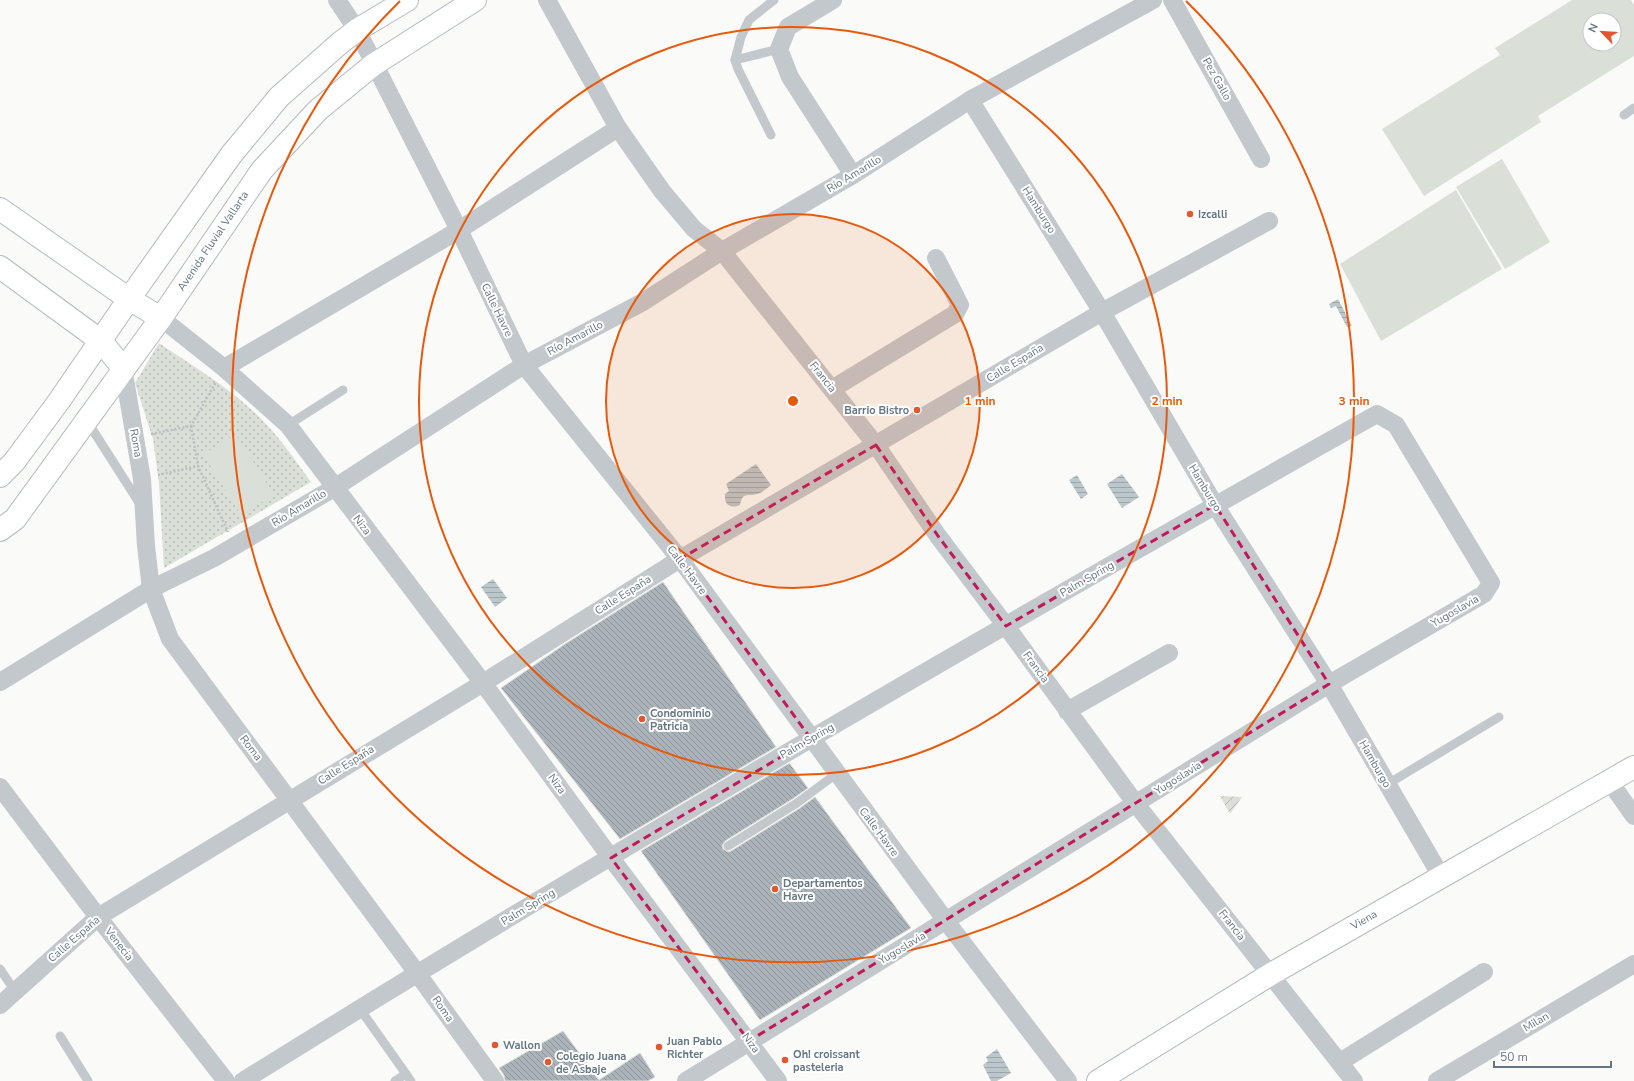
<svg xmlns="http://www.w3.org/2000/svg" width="1634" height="1081" viewBox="0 0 1634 1081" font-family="'Nunito Sans',sans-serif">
<defs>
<pattern id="grass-dots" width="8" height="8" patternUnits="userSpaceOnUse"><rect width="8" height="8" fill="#dadfd7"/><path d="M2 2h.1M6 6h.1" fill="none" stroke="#b4b9b4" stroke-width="1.8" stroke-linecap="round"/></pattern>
<pattern id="garden-furrows" width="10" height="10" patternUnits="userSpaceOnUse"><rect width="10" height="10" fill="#dadfd7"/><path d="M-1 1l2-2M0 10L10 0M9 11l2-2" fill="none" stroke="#b4b9b4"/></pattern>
<pattern id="water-rules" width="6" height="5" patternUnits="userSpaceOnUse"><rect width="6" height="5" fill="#bbc7cb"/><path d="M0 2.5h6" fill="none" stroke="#9ca6aa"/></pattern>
<pattern id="building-back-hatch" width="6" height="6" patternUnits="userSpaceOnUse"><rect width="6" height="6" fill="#aab3b9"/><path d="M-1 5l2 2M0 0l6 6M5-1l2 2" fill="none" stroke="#8e969c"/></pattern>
</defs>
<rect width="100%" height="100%" fill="#fafaf8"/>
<!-- grass -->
<path fill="url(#grass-dots)" d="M 159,343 C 191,365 225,385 253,411 C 276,432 293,457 311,482 L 164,568 L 159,483 L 153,439 L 135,383 Z"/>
<!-- garden -->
<path fill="url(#garden-furrows)" d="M 1220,796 L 1242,797 L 1230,814 Z"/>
<!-- pitch -->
<g fill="#dadfd7" fill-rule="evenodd">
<path d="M 1572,0 L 1631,0 L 1634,5 L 1634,56 L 1538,116 L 1541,122 L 1424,196 L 1382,129 L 1500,55 L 1495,48 ZM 1590,20 L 1614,20 L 1614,44 L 1590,44 Z"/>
<path d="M 1502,159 L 1550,242 L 1505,269 L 1456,187 Z"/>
<path d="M 1456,190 L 1502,269 L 1381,341 L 1340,264 Z"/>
<path d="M 236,434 L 274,495 L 241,515 L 203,454 Z"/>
</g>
<!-- water -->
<g fill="url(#water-rules)">
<path d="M 1338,299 L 1352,326 L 1347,327 L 1336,306 L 1331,308 L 1329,304 Z"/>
<path d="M 756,464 L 771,485 C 767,488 762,493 757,494 C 747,497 743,491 740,505 C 730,509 724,505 725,494 L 729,491 L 726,484 Z"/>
<path d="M 1122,474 L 1139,497 L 1122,508 L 1107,484 Z"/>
<path d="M 1077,475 L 1088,494 L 1081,499 L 1069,480 Z"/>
<path d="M 493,579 L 507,598 L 495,607 L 481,587 Z"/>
<path d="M 997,1049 L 1011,1073 L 997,1081 L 991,1081 L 983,1065 L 988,1061 L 986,1057 Z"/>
</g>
<!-- building -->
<g fill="url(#building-back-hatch)" stroke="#dcdcda">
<path d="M 663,582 L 776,747 L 620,839 L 501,688 L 565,644 Z"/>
<path d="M 788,764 L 790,764 L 808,788 L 794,798 L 725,841 L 722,846 L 723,849 L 728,852 L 731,851 L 800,808 L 815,797 L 911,928 L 760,1020 L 641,851 Z"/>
<path d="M 563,1031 L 599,1080 L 640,1053 L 655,1077 L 648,1081 L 505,1081 L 504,1075 L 499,1068 Z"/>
</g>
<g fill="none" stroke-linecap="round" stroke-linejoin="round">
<!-- secondary casing -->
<g stroke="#b3babf" stroke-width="24">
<g id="secondary">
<path d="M 0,209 L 129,299 L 161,318"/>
<path d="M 0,267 L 101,341 L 123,368"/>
<path d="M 0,476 L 14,462 L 59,401 L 129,299 L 231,155 L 279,97 L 340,43 L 357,30 L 407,0"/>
<path d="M 0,530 L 15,519 L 161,318 L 262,170 L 318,110 L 373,65 L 475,0"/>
<path d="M 1098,1081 L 1271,974 L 1634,767"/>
</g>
</g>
<!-- path -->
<g stroke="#bbbfc2" stroke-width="2.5" stroke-dasharray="2 2" stroke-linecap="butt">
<path d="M 191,426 L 198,466 L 228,532"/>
<path d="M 151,434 L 191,426 L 216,382"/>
<path d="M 158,475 L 198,466"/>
</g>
<!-- lane -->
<g stroke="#c3c8cc" stroke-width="9">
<path d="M 735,60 L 741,37 L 749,20 L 774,0"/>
<path d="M 1624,115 L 1634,108"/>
<path d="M 771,135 L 738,69 L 735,60 L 779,49"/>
<path d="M 87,421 L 140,504"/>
<path d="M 288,425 L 343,390"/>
<path d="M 1386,785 L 1499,717"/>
<path d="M 728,846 L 797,803 L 836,774"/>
<path d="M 0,969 L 15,991"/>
<path d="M 360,1009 L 411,1081"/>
<path d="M 60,1036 L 88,1081"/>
<path d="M 395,1081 L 406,1074"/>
</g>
<!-- street -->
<g stroke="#c3c8cc" stroke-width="18">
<path d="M 337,0 L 357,30 L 459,230 L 524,365 L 680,559 L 946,921 L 1068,1081"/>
<path d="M 547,0 L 618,128 L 662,191 L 694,229 L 722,251 L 876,445 L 938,536 L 1006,626 L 1136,804 L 1354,1081"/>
<path d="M 833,0 L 788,27 L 779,49 L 790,77 L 853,175"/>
<path d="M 1172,0 L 1261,159"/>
<path d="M 970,100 L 1102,312 L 1215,505 L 1329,684 L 1441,876"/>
<path d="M 161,318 L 224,368 L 288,425 L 483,683 L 611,858 L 778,1081"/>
<path d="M 123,368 L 142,479 L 146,546 L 151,589 L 170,639 L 417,973 L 495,1081"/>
<path d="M 224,368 L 459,230 L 618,128"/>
<path d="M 832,389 L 955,314 L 960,305 L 936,258"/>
<path d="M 0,682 L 151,589 L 214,558 L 334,488 L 524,365 L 643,302 L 722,251 L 853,175 L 970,100 L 1153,0"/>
<path d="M 1067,711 L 1169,653"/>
<path d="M 1610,782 L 1634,816"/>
<path d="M 0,787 L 98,917 L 226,1081"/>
<path d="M 0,1005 L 98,917 L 483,683 L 680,559 L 1102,312 L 1269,221"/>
<path d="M 1340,1062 L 1484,972"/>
<path d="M 243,1081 C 615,849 995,629 1377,414 L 1396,425 L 1491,583 L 1484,594 L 1329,684 L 686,1081"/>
<path d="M 1437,1081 L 1634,964"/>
</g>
<!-- secondary -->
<use href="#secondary" stroke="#fff" stroke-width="22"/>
</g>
<!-- marked area -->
<path fill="none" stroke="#c2185b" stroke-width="3" stroke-dasharray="8 5" stroke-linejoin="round" d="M 876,445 L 938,536 L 1006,626 L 1215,505 L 1329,684 L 749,1041 L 611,858 L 811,739 L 680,559 Z"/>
<!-- distance rings -->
<circle cx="793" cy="401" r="187" fill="#e8590c" fill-opacity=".12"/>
<g fill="none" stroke="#e8590c" stroke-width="2">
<circle cx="793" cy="401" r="187"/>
<circle cx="793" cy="401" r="374"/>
<path d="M1186 1A561 561 0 1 1 400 1"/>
</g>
<!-- markers -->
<g fill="#e4572e" stroke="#fff" stroke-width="1.5">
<circle cx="1190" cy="214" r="4"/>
<circle cx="917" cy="410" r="4"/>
<circle cx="642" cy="719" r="4"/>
<circle cx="775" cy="889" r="4"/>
<circle cx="495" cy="1045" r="4"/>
<circle cx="659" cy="1047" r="4"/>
<circle cx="785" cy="1060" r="4"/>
<circle cx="548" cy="1062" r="4"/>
</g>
<g text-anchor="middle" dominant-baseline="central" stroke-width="4" stroke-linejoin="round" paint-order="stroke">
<!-- street labels -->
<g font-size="11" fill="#657683" stroke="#fff">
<text transform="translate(1217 79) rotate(61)">Pez Gallo</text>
<text transform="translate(854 174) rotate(-31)">Río Amarillo</text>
<text transform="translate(1039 210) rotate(58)">Hamburgo</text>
<text transform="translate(213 241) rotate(-56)">Avenida Fluvial Vallarta</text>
<text transform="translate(497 310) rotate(64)">Calle Havre</text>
<text transform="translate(575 338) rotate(-28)">Río Amarillo</text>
<text transform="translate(1015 363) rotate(-31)">Calle España</text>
<text transform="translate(823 377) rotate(52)">Francia</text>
<text transform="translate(136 443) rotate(80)">Roma</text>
<text transform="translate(1205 488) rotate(59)">Hamburgo</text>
<text transform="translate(299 508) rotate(-31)">Río Amarillo</text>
<text transform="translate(362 525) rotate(53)">Niza</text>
<text transform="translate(687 570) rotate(53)">Calle Havre</text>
<text transform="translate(1087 579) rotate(-30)">Palm Spring</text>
<text transform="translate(623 595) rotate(-32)">Calle España</text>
<text transform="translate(1455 611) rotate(-30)">Yugoslavia</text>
<text transform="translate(1036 667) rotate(54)">Francia</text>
<text transform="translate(807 741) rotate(-30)">Palm Spring</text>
<text transform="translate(251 748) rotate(53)">Roma</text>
<text transform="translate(1375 764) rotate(60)">Hamburgo</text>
<text transform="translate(346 765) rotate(-32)">Calle España</text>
<text transform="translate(1178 778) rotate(-32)">Yugoslavia</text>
<text transform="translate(557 784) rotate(54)">Niza</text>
<text transform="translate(879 832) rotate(53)">Calle Havre</text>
<text transform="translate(528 907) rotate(-31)">Palm Spring</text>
<text transform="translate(1364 920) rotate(-30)">Viena</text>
<text transform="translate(1232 925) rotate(52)">Francia</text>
<text transform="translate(74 939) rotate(-41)">Calle España</text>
<text transform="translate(119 944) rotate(52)">Venecia</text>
<text transform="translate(902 948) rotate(-31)">Yugoslavia</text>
<text transform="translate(443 1009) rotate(55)">Roma</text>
<text transform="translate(1536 1022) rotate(-31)">Milan</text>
<text transform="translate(751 1043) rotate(54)">Niza</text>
</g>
<!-- poi labels -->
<g font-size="11" font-weight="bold" fill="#657683" stroke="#fff" text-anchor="start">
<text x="1198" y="214">Izcalli</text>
<text x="909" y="410" text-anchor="end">Barrio Bistro</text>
<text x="650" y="713">Condominio<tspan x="650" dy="13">Patricia</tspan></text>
<text x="783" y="883">Departamentos<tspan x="783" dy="13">Havre</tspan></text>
<text x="667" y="1041">Juan Pablo<tspan x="667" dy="13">Richter</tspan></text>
<text x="503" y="1045">Wallon</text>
<text x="793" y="1054">Oh! croissant<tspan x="793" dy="13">pasteleria</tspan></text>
<text x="556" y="1056">Colegio Juana<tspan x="556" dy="13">de Asbaje</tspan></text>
</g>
</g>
<circle cx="793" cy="401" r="6" fill="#e8590c" stroke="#fff" stroke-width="2"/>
<g font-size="12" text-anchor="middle" font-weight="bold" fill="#e8590c" stroke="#fff" stroke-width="4" stroke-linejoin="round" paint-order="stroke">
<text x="980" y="405">1 min</text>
<text x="1167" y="405">2 min</text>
<text x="1354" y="405">3 min</text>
</g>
<!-- north arrow -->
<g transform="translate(1602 32) rotate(295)"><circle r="19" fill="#ffffff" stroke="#c1c8cd"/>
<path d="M0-3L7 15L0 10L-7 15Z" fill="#e4572e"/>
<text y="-6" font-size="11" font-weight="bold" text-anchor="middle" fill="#657683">N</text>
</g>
<!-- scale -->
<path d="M1494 1061v6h117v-6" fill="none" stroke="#657683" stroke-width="2"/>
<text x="1500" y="1061" font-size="12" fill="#657683" stroke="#ffffff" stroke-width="3" paint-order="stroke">50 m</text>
</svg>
